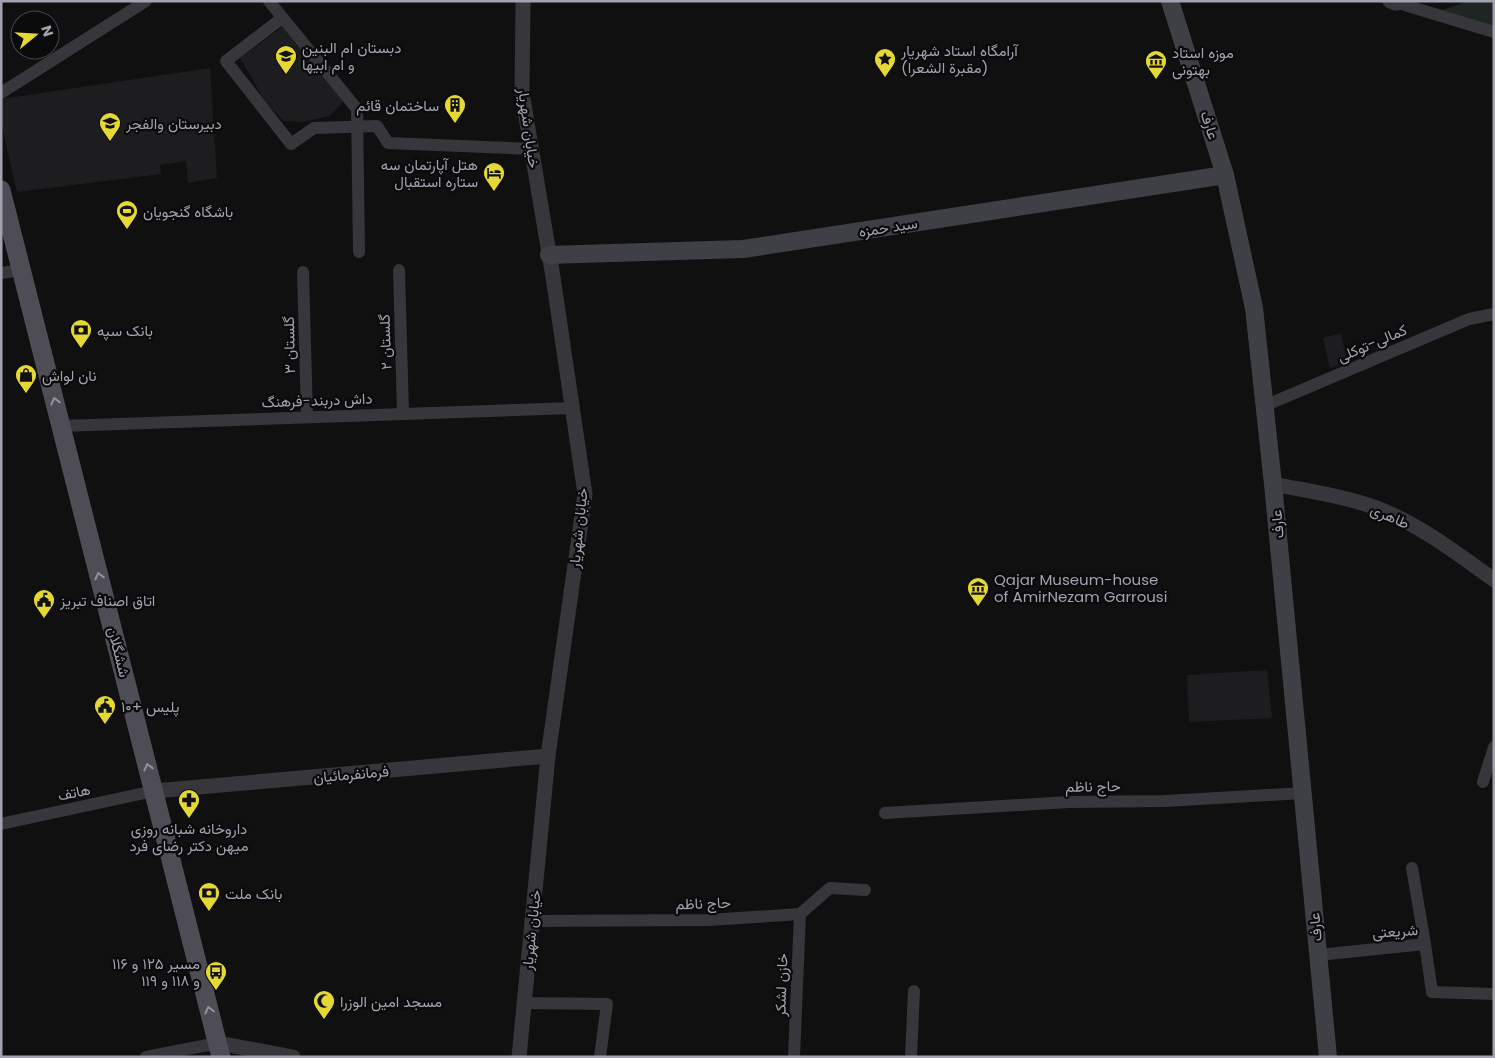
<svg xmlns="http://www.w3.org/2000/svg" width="1495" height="1058" viewBox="0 0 1495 1058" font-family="Poppins,Vazirmatn,sans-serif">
<rect width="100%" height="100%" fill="#101011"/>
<!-- built -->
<g fill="#1d1c1e">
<path d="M 282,27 L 344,101 L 329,116 L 303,122 L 284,121 L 266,103 L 240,58 Z"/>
<path d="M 210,68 L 217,178 L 188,183 L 186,161 L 160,165 L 161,174 L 17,192 L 1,123 L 1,99 Z"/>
<path d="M 1341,333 L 1347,362 L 1330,368 L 1323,338 Z"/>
<path d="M 1267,670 L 1272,718 L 1189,722 L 1187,675 Z"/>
</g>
<!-- green -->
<path fill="#1f2522" d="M 1469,1 L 1494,1 L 1494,29 L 1440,11 Z"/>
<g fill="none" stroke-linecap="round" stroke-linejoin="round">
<!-- minor -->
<g stroke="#36363b" stroke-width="12">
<path d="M 269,1 L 357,109 L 359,252"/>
<path d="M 1398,3 L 1494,32"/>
<path d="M 282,18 L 226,61 L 291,144 L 314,128 L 377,126 L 388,143 L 531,149"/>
<path d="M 1,93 L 146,1"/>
<path d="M 399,270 L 403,413"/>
<path d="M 303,272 L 307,417"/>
<path d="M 1,273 L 21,270"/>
<path d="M 1264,406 L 1469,319 L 1494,314"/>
<path d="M 61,426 L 574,408"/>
<path d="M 1483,782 L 1494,747"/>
<path d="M 885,813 L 1069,802 L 1166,801 L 1303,793"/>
<path d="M 1,824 L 154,791"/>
<path d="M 1412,868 L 1425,944"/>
<path d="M 532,921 L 709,920 L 800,914 L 830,888 L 865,890"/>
<path d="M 1318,955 L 1425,944 L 1432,992 L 1494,994"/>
<path d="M 524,1003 L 607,1004 L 600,1057"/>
<path d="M 146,1057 L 218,1043"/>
<path d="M 794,1057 L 800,914"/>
<path d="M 911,1057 L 914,991"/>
</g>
<!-- tertiary -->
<g stroke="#36363b" stroke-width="15">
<path d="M 1390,1 L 1395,3 L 1410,1"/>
<path d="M 1273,484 C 1307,491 1344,496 1377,508 C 1420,525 1457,553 1494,580"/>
<path d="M 154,791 L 548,756"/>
<path d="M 218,1043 L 293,1057"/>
<path d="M 519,1057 L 548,756 L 585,494 L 553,277 L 522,93 L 523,1"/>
</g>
<!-- secondary -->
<g stroke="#3f3f46" stroke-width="18">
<path d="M 1170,1 L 1225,175 L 1254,308 L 1273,484 L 1328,1057"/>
<path d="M 549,255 L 743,249 L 1225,175"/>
</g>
<!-- primary -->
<path stroke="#4e4d55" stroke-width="19" d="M 1,190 L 221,1057"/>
</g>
<!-- one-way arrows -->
<defs><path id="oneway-chevron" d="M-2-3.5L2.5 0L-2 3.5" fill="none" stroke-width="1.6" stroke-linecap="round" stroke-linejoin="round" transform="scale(1.25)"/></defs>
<g stroke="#91929f">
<use href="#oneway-chevron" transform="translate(55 401) rotate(-104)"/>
<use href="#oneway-chevron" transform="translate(99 576) rotate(-104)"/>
<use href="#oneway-chevron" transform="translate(148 767) rotate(-104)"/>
<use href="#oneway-chevron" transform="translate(209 1010) rotate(-104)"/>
</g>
<!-- icons -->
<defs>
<g id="school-pin" transform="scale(1.125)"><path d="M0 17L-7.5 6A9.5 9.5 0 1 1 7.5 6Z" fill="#e5d734" stroke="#0b0b0c"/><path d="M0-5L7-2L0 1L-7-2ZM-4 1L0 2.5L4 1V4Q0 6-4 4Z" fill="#111"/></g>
<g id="sight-pin" transform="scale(1.125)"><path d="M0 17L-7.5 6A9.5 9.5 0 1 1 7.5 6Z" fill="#e5d734" stroke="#0b0b0c"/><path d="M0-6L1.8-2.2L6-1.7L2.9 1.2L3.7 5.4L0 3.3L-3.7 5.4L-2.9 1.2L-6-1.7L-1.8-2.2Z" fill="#111"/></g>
<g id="museum-pin" transform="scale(1.125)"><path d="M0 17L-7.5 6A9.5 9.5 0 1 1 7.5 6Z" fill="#e5d734" stroke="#0b0b0c"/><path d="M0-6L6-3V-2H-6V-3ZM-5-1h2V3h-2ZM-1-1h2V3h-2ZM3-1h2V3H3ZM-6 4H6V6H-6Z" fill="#111"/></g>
<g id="building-pin" transform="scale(1.125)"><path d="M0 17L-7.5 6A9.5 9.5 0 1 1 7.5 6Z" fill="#e5d734" stroke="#0b0b0c"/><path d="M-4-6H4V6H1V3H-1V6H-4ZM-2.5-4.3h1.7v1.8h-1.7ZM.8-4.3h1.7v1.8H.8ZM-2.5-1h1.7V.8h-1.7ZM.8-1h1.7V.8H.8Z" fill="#111"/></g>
<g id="hotel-pin" transform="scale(1.125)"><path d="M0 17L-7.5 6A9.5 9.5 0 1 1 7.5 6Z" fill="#e5d734" stroke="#0b0b0c"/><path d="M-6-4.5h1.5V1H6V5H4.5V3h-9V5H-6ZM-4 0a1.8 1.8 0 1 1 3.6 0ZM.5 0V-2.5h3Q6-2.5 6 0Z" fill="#111"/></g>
<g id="stadium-pin" transform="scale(1.125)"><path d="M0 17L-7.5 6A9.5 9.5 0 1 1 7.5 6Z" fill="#e5d734" stroke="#0b0b0c"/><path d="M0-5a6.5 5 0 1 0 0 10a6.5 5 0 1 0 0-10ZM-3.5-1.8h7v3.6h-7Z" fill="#111"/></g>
<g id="bank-pin" transform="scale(1.125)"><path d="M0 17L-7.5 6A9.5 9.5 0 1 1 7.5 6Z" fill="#e5d734" stroke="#0b0b0c"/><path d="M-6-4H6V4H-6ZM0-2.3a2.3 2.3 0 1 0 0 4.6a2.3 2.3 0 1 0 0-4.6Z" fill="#111"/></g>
<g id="shop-pin" transform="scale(1.125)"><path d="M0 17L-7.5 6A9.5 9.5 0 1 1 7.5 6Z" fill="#e5d734" stroke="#0b0b0c"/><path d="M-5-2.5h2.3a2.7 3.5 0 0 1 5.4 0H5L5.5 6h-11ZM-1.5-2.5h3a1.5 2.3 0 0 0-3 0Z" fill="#111"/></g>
<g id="civic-pin" transform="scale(1.125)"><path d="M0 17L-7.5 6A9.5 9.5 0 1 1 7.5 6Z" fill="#e5d734" stroke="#0b0b0c"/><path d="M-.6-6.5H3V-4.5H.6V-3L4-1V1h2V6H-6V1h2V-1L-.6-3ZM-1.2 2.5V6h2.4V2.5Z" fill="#111"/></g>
<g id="pharmacy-pin" transform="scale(1.125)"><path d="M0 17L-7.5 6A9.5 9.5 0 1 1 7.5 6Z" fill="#e5d734" stroke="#0b0b0c"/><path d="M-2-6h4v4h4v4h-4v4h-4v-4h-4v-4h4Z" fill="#111"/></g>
<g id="bus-pin" transform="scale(1.125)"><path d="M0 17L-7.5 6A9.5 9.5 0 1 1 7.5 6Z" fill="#e5d734" stroke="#0b0b0c"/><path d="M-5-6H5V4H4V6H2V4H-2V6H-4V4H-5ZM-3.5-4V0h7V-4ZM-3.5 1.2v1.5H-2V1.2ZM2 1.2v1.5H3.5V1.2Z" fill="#111"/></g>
<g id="mosque-pin" transform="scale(1.125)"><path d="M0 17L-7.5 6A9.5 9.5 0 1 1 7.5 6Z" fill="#e5d734" stroke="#0b0b0c"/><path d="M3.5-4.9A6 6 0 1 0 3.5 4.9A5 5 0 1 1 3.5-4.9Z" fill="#111"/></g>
</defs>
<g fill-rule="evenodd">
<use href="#school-pin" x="286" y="56"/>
<use href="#sight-pin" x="885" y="59"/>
<use href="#museum-pin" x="1156" y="61"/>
<use href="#building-pin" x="455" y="105"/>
<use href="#school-pin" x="110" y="123"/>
<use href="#hotel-pin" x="494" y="173"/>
<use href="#stadium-pin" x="127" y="211"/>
<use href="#bank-pin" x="81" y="330"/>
<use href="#shop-pin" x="26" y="375"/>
<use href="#museum-pin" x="978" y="588"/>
<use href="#civic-pin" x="44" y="600"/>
<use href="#civic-pin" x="105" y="706"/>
<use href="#pharmacy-pin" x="189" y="800"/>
<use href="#bank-pin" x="209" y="893"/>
<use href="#bus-pin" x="216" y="972"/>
<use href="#mosque-pin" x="324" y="1001"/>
</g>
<g text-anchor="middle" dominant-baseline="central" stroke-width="4.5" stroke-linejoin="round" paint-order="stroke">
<!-- poi labels -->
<g font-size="15" fill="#a2a3b1" stroke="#0b0b0c" text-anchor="start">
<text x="302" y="47">دبستان ام البنین<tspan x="302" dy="17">و ام ابیها</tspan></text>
<text x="901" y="50">آرامگاه استاد شهریار<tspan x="901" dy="17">(مقبرة الشعرا)</tspan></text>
<text x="1172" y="52">موزه استاد<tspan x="1172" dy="17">بهتونی</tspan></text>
<text x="439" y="105" text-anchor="end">ساختمان قائم</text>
<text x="126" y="123">دبیرستان والفجر</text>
<text x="478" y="164" text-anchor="end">هتل آپارتمان سه<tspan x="478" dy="17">ستاره استقبال</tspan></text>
<text x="143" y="211">باشگاه گنجویان</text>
<text x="97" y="330">بانک سپه</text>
<text x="42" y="375">نان لواش</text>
<text x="994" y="579">Qajar Museum-house<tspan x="994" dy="17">of AmirNezam Garrousi</tspan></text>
<text x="60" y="600">اتاق اصناف تبریز</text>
<text x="121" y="706">پلیس +۱۰</text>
<text x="189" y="828" text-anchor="middle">داروخانه شبانه روزی<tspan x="189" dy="17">میهن دکتر رضای فرد</tspan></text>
<text x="225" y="893">بانک ملت</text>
<text x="200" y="963" text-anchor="end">مسیر ۱۲۵ و ۱۱۶<tspan x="200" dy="17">و ۱۱۸ و ۱۱۹</tspan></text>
<text x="340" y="1001">مسجد امین الوزرا</text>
</g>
<!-- street labels -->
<g font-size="15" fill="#a2a3b1" stroke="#0b0b0c">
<text transform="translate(1210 125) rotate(72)">عارف</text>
<text transform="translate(529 128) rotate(82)">خیابان شهریار</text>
<text transform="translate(888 227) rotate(-9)">سید حمزه</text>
<text transform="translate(385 342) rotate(-92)">گلستان ۲</text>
<text transform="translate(1372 343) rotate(-23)">کمالی-توکلی</text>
<text transform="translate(289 345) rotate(-91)">گلستان ۳</text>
<text transform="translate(317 400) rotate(-2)">داش دربند-فرهنگ</text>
<text transform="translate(1390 516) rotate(23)">طاهری</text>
<text transform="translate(1277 524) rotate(-95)">عارف</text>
<text transform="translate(578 528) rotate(-84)">خیابان شهریار</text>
<text transform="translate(119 652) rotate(76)">ششگلان</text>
<text transform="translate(351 774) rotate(-5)">فرمانفرمائیان</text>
<text transform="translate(1093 786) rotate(-1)">حاج ناظم</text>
<text transform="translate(74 792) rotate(-12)">هاتف</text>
<text transform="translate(703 903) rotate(-2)">حاج ناظم</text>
<text transform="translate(1315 927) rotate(-95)">عارف</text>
<text transform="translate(531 930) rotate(-84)">خیابان شهریار</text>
<text transform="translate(1395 931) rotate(-4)">شریعتی</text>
<text transform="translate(781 985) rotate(-88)">خازن لشکر</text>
</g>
</g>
<!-- border -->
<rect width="1495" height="1058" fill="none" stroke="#a2a3b1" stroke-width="5"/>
<!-- north arrow -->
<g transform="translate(35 35) rotate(72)"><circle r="24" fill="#0b0b0c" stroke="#47484e"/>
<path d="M0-4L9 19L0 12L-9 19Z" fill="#e5d734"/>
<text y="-8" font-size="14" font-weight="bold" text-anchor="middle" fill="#a2a3b1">N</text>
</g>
</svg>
